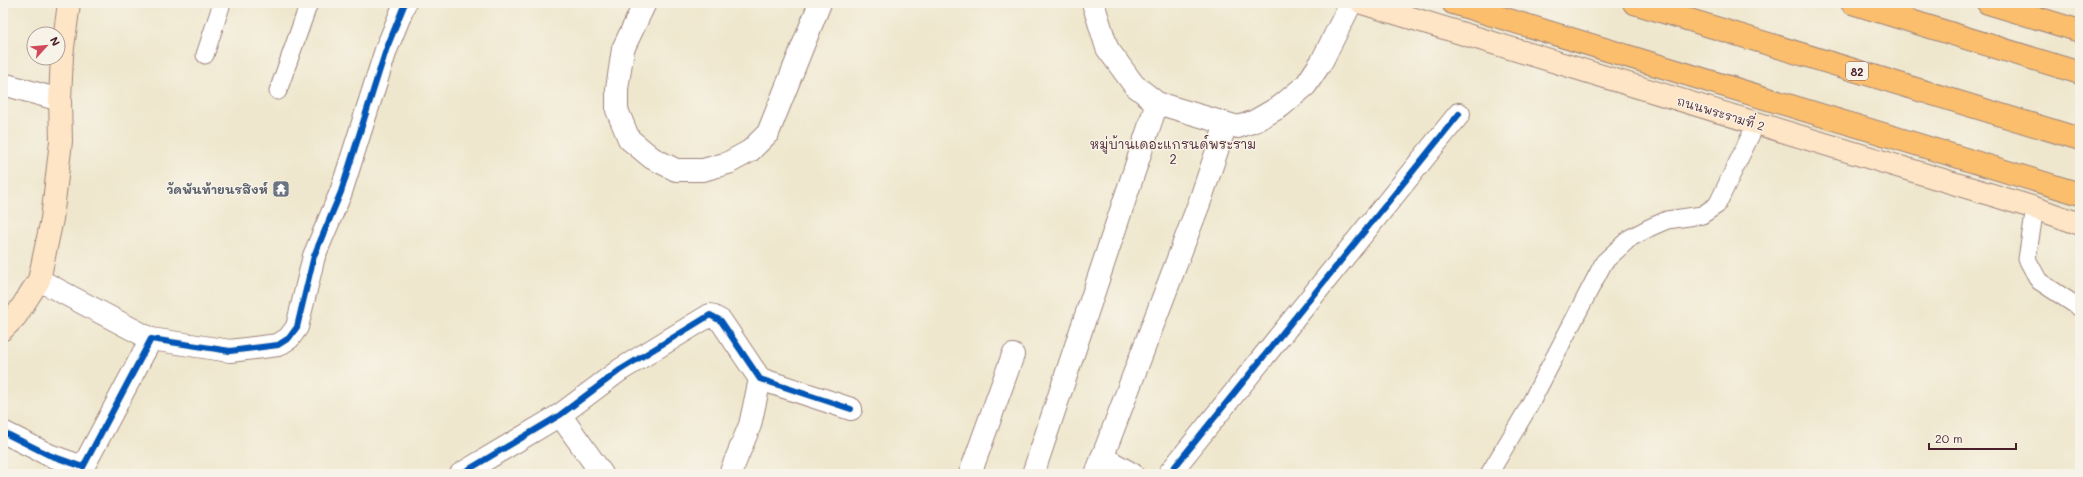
<svg xmlns="http://www.w3.org/2000/svg" width="2083" height="477" viewBox="0 0 2083 477" font-family="Mali,'Playpen Sans Thai',sans-serif">
<rect width="100%" height="100%" fill="#f7f3e8"/>
<filter id="ink" filterUnits="userSpaceOnUse"><feTurbulence type="fractalNoise" baseFrequency=".025" numOctaves="2"/><feDisplacementMap in="SourceGraphic" scale="8" xChannelSelector="R" yChannelSelector="G"/><feConvolveMatrix kernelMatrix="1 2 1 2 8 2 1 2 1" color-interpolation-filters="sRGB"/></filter>
<filter id="wash" filterUnits="userSpaceOnUse"><feTurbulence type="fractalNoise" baseFrequency=".012" numOctaves="4" result="noise"/><feDisplacementMap in="SourceGraphic" scale="16" xChannelSelector="R" yChannelSelector="G"/><feGaussianBlur stdDeviation="0.9" result="paint"/><feColorMatrix in="noise" values="0 0 0 0 0 0 0 0 0 0 0 0 0 0 0 0 0 1.4 0 .05"/><feComposite in="paint" operator="in"/></filter>
<g filter="url(#wash)">
<rect width="100%" height="100%" fill="#efe7cd"/>
</g>
<g filter="url(#ink)">
<g fill="none" stroke-linecap="round" stroke-linejoin="round">
<!-- lane casing -->
<g stroke="#9c837c" stroke-width="19">
<g id="lane">
<path d="M 205,55 L 222,3"/>
<path d="M 278,91 L 309,3"/>
<path d="M 2035,208 L 2027,259 L 2039,281 L 2080,308"/>
<path d="M 1489,474 L 1528,408 L 1604,262 L 1630,238 L 1651,227 L 1667,220 L 1702,215 L 1717,205 L 1756,124"/>
</g>
</g>
<!-- street casing -->
<g stroke="#9c837c" stroke-width="24">
<g id="street">
<path d="M 645,3 L 623,49 L 617,89 L 617,110 L 629,139 L 652,158 L 676,170 L 703,170 L 728,163 L 750,151 L 768,133 L 820,3"/>
<path d="M 1093,3 L 1107,48 L 1134,85 L 1157,103 L 1238,127 L 1255,121 L 1281,106 L 1306,85 L 1322,61 L 1351,3"/>
<path d="M 3,84 L 60,100"/>
<path d="M 39,280 L 151,339"/>
<path d="M 560,415 L 602,474"/>
<path d="M 3,432 L 49,455 L 83,467 L 151,339 L 230,351 L 278,345 L 289,338 L 297,327 L 314,256 L 341,192 L 386,50 L 405,3"/>
<path d="M 1102,457 L 1132,474"/>
<path d="M 461,474 L 560,415 L 620,370 L 710,315 L 721,321 L 760,379 L 851,409"/>
<path d="M 730,474 L 750,425 L 760,379"/>
<path d="M 970,474 L 1013,355"/>
<path d="M 1033,474 L 1157,103"/>
<path d="M 1096,474 L 1200,201 L 1226,124"/>
<path d="M 1169,474 L 1459,114"/>
</g>
</g>
<!-- secondary casing -->
<g stroke="#9c837c" stroke-width="24">
<g id="secondary">
<path d="M 1362,3 L 2035,208 L 2080,224"/>
<path d="M 3,329 L 16,316 L 39,280 L 52,219 L 61,141 L 60,100 L 62,55 L 69,3"/>
</g>
</g>
<!-- highway casing -->
<g stroke="#9c837c" stroke-width="24">
<g id="highway">
<path d="M 1453,3 L 2080,194"/>
<path d="M 1634,3 L 2080,139"/>
<path d="M 1852,3 L 2080,73"/>
<path d="M 1988,3 L 2080,31"/>
</g>
</g>
<!-- lane -->
<use href="#lane" stroke="#fff" stroke-width="17"/>
<!-- street -->
<use href="#street" stroke="#fff" stroke-width="22"/>
<!-- secondary -->
<use href="#secondary" stroke="#fde5c5" stroke-width="22"/>
<!-- highway -->
<use href="#highway" stroke="#fabe6d" stroke-width="22"/>
<!-- cycleway casing -->
<g stroke="#f7f3e8" stroke-width="8">
<g id="cycleway">
<path d="M 3,432 L 49,455 L 83,467 L 151,339 L 230,351 L 278,345 L 289,338 L 297,327 L 314,256 L 341,192 L 386,50 L 405,3"/>
<path d="M 461,474 L 560,415 L 620,370 L 710,315 L 721,321 L 760,379 L 851,409"/>
<path d="M 1169,474 L 1459,114"/>
</g>
</g>
<!-- cycleway -->
<use href="#cycleway" stroke="#0057b8" stroke-width="6"/>
</g>
</g>
<!-- icons -->
<defs>
<g id="temple-square" transform="scale(0.9)"><rect x="-9" y="-9" width="18" height="18" rx="4" fill="#6b7280" stroke="#f7f3e8"/><path d="M0-6L5-2H3V0L6.5 2.5H4V6H1.5V3h-3V6H-4V2.5H-6.5L-3 0V-2H-5Z" fill="#fff"/></g>
</defs>
<g fill-rule="evenodd">
<use href="#temple-square" x="281" y="189"/>
</g>
<g text-anchor="middle" dominant-baseline="central" stroke-width="3" stroke-linejoin="round" paint-order="stroke">
<!-- shield labels -->
<rect fill="#f7f3e8" stroke="#7e5f64" stroke-width="1" x="1846" y="62" width="22" height="18" rx="3"/>
<g font-size="11" font-weight="bold" fill="#4a1f2b">
<text x="1857" y="71">82</text>
</g>
<!-- street labels -->
<g font-size="12" fill="#4a1f2b" stroke="#f7f3e8">
<text transform="translate(1721 113) rotate(17)">ถนนพระรามที่ 2</text>
</g>
<!-- worship labels -->
<g font-size="12" font-weight="bold" fill="#5b616d" stroke="#f7f3e8" text-anchor="end">
<text x="268" y="189">วัดพันท้ายนรสิงห์</text>
</g>
<!-- neighbourhood labels -->
<g font-size="13" fill="#4a1f2b" stroke="#f7f3e8">
<text x="1173" y="143">หมู่บ้านเดอะแกรนด์พระราม<tspan x="1173" dy="15">2</tspan></text>
</g>
</g>
<!-- margin -->
<rect width="2083" height="477" fill="none" stroke="#f7f3e8" stroke-width="16"/>
<!-- north arrow -->
<g transform="translate(46 46) rotate(63)"><circle r="19" fill="#f7f3e8" stroke="#b29e9c"/>
<path d="M0-3L7 15L0 10L-7 15Z" fill="#d1495b"/>
<text y="-6" font-size="11" font-weight="bold" text-anchor="middle" fill="#4a1f2b">N</text>
</g>
<!-- scale -->
<path d="M1929 443v6h87v-6" fill="none" stroke="#4a1f2b" stroke-width="2"/>
<text x="1935" y="443" font-size="12" fill="#4a1f2b" stroke="#f7f3e8" stroke-width="3" paint-order="stroke">20 m</text>
</svg>
